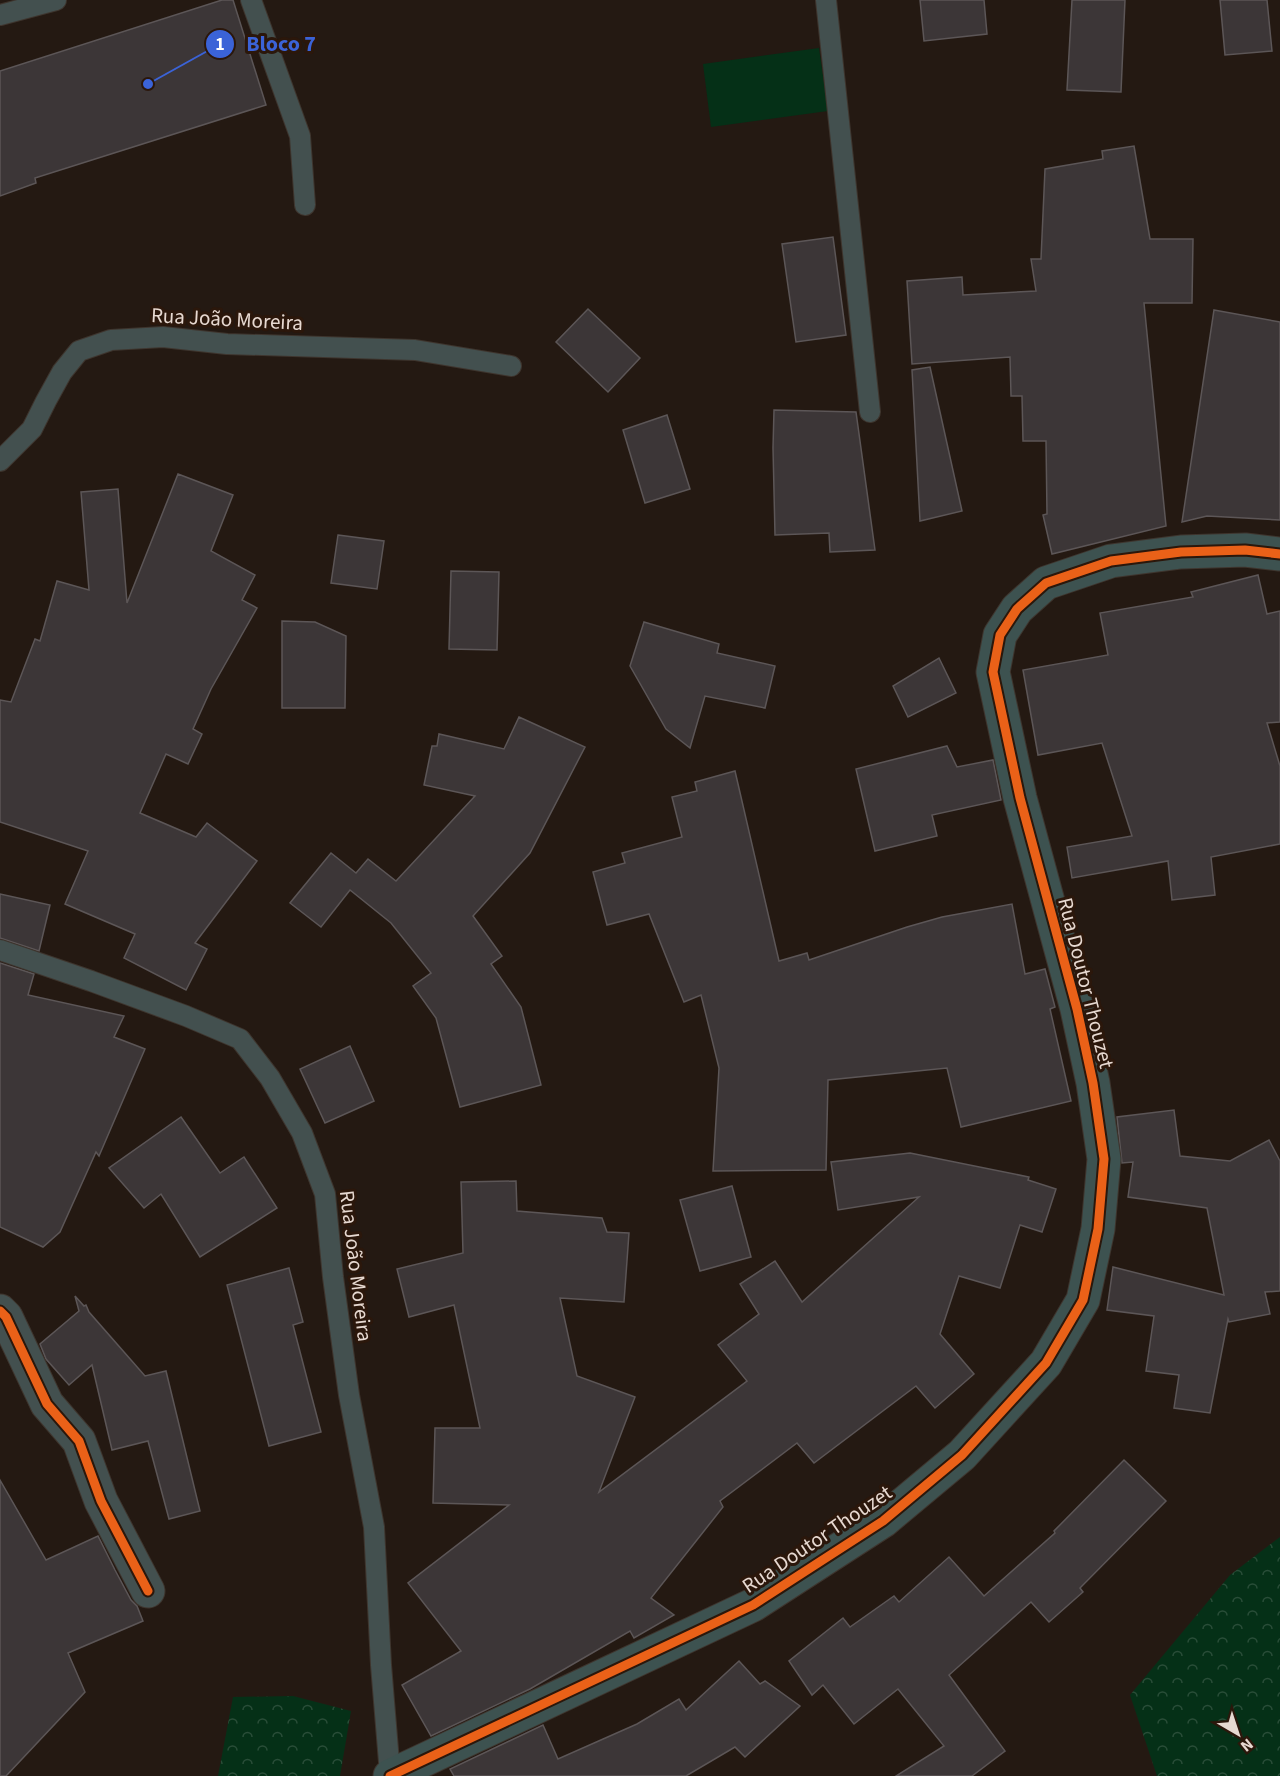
<svg xmlns="http://www.w3.org/2000/svg" width="1280" height="1776" viewBox="0 0 1280 1776" font-family="'Source Sans 3',sans-serif">
<defs>
<pattern id="forest-crowns" width="20" height="18" patternUnits="userSpaceOnUse" patternTransform="scale(1.5)"><rect width="20" height="18" fill="#053017"/><path d="M2 6a3 3 0 1 1 6 0M12 15a3 3 0 1 1 6 0" fill="none" stroke="#294d38"/></pattern>
</defs>
<rect width="100%" height="100%" fill="#241912"/>
<!-- forest -->
<g fill="url(#forest-crowns)">
<path d="M 1280,1537 L 1280,1776 L 1157,1776 L 1130,1695 L 1230,1575 Z"/>
<path d="M 293,1696 L 351,1711 L 340,1776 L 218,1776 L 233,1697 Z"/>
</g>
<!-- garden -->
<path fill="#053017" d="M 819,48 L 828,111 L 711,127 L 703,64 Z"/>
<!-- building -->
<g fill="#3c3637" stroke="#5c5657" stroke-width="1.5">
<path d="M 222,0 L 233,0 L 266,105 L 35,178 L 36,183 L 0,196 L 0,71 Z"/>
<path d="M 920,0 L 984,0 L 987,34 L 924,41 Z"/>
<path d="M 1072,0 L 1125,0 L 1121,92 L 1067,90 Z"/>
<path d="M 1220,0 L 1267,0 L 1272,51 L 1225,55 Z"/>
<path d="M 1134,146 L 1150,239 L 1193,239 L 1192,303 L 1144,303 L 1166,526 L 1052,554 L 1043,515 L 1047,514 L 1046,441 L 1023,441 L 1022,396 L 1011,396 L 1010,357 L 912,364 L 907,281 L 962,277 L 963,295 L 1036,291 L 1031,259 L 1041,259 L 1045,169 L 1103,159 L 1102,151 Z"/>
<path d="M 833,237 L 846,335 L 796,342 L 782,244 Z"/>
<path d="M 588,309 L 640,358 L 608,392 L 556,342 Z"/>
<path d="M 1214,310 L 1280,322 L 1280,520 L 1207,516 L 1182,522 Z"/>
<path d="M 930,367 L 962,511 L 920,521 L 912,370 Z"/>
<path d="M 774,410 L 856,412 L 875,550 L 830,552 L 829,533 L 775,535 L 773,448 Z"/>
<path d="M 667,415 L 690,489 L 645,503 L 623,430 Z"/>
<path d="M 178,474 L 233,495 L 211,551 L 255,575 L 242,600 L 257,608 L 211,689 L 193,729 L 202,734 L 188,764 L 166,754 L 140,813 L 196,837 L 207,823 L 257,861 L 195,943 L 207,949 L 186,990 L 124,958 L 135,934 L 65,904 L 88,851 L 0,822 L 0,700 L 11,702 L 35,639 L 40,641 L 57,581 L 89,590 L 81,492 L 118,489 L 127,603 Z"/>
<path d="M 338,535 L 384,541 L 377,589 L 331,583 Z"/>
<path d="M 451,571 L 499,572 L 497,650 L 449,649 Z"/>
<path d="M 1258,575 L 1267,614 L 1280,611 L 1280,722 L 1267,723 L 1280,766 L 1280,844 L 1211,857 L 1215,895 L 1172,900 L 1168,861 L 1072,878 L 1067,847 L 1132,836 L 1102,743 L 1038,755 L 1023,670 L 1108,655 L 1100,613 L 1193,597 L 1191,592 Z"/>
<path d="M 282,621 L 315,622 L 346,636 L 345,708 L 282,708 Z"/>
<path d="M 644,622 L 719,644 L 717,653 L 775,666 L 765,708 L 705,696 L 690,748 L 666,729 L 630,666 Z"/>
<path d="M 939,658 L 956,693 L 908,717 L 893,686 Z"/>
<path d="M 519,717 L 585,747 L 530,853 L 473,916 L 502,956 L 491,964 L 521,1007 L 541,1085 L 460,1107 L 436,1018 L 413,986 L 431,973 L 391,923 L 350,890 L 321,927 L 290,903 L 331,853 L 356,873 L 368,859 L 396,881 L 475,796 L 424,785 L 432,746 L 437,746 L 439,734 L 504,749 Z"/>
<path d="M 947,746 L 957,767 L 993,760 L 1001,800 L 932,815 L 937,836 L 875,851 L 856,769 Z"/>
<path d="M 735,771 L 779,961 L 807,953 L 809,960 L 907,927 L 942,917 L 1012,904 L 1025,974 L 1045,969 L 1055,1007 L 1050,1009 L 1071,1101 L 961,1127 L 947,1068 L 828,1080 L 826,1170 L 713,1171 L 719,1068 L 701,995 L 684,1002 L 649,914 L 607,925 L 593,872 L 625,863 L 622,853 L 682,837 L 672,797 L 697,791 L 695,782 Z"/>
<path d="M 0,894 L 50,905 L 39,951 L 0,938 Z"/>
<path d="M 0,963 L 34,974 L 28,995 L 124,1016 L 114,1037 L 145,1049 L 99,1156 L 96,1152 L 60,1232 L 43,1247 L 0,1227 Z"/>
<path d="M 350,1046 L 374,1101 L 325,1123 L 300,1069 Z"/>
<path d="M 1174,1110 L 1180,1156 L 1230,1161 L 1269,1140 L 1280,1161 L 1280,1291 L 1265,1292 L 1270,1314 L 1229,1322 L 1228,1319 L 1210,1413 L 1174,1408 L 1179,1375 L 1146,1371 L 1154,1316 L 1107,1310 L 1113,1267 L 1224,1295 L 1207,1208 L 1128,1197 L 1133,1162 L 1122,1163 L 1117,1117 Z"/>
<path d="M 181,1117 L 220,1173 L 244,1157 L 277,1208 L 200,1257 L 161,1194 L 144,1208 L 109,1168 Z"/>
<path d="M 910,1153 L 1029,1177 L 1028,1180 L 1056,1189 L 1042,1232 L 1020,1225 L 1000,1288 L 959,1276 L 940,1334 L 974,1374 L 935,1408 L 916,1386 L 814,1463 L 797,1443 L 720,1501 L 723,1507 L 651,1598 L 674,1615 L 634,1638 L 630,1631 L 530,1689 L 431,1736 L 402,1685 L 461,1651 L 408,1583 L 509,1505 L 433,1503 L 435,1428 L 480,1428 L 454,1305 L 409,1317 L 397,1269 L 463,1253 L 461,1182 L 516,1181 L 517,1211 L 602,1218 L 607,1232 L 629,1233 L 624,1302 L 560,1298 L 577,1376 L 635,1397 L 599,1492 L 747,1381 L 718,1345 L 759,1314 L 740,1284 L 775,1261 L 802,1302 L 919,1197 L 838,1210 L 831,1162 Z"/>
<path d="M 732,1186 L 751,1257 L 700,1271 L 680,1200 Z"/>
<path d="M 289,1268 L 303,1322 L 293,1325 L 321,1432 L 269,1446 L 227,1285 Z"/>
<path d="M 75,1296 L 84,1306 L 86,1305 L 89,1312 L 145,1376 L 166,1371 L 200,1511 L 169,1519 L 148,1441 L 112,1450 L 92,1365 L 69,1385 L 46,1359 L 40,1344 L 79,1311 Z"/>
<path d="M 1124,1460 L 1166,1501 L 1080,1588 L 1083,1592 L 1049,1622 L 1031,1602 L 949,1675 L 1005,1751 L 972,1776 L 896,1776 L 944,1746 L 898,1689 L 854,1724 L 823,1685 L 812,1695 L 789,1661 L 843,1618 L 850,1627 L 894,1596 L 899,1602 L 949,1557 L 984,1596 L 1055,1533 L 1054,1531 Z"/>
<path d="M 0,1480 L 46,1560 L 98,1536 L 115,1570 L 131,1600 L 137,1606 L 143,1621 L 68,1653 L 85,1692 L 6,1776 L 0,1776 Z"/>
<path d="M 739,1661 L 760,1684 L 765,1681 L 800,1706 L 745,1757 L 735,1747 L 686,1776 L 454,1776 L 450,1769 L 543,1725 L 558,1759 L 637,1724 L 679,1699 L 686,1710 Z"/>
</g>
<g fill="none" stroke-linecap="round" stroke-linejoin="round">
<!-- lane casing -->
<g stroke="#3e352e" stroke-width="22">
<g id="lane">
<path d="M 251,0 L 300,136 L 305,205"/>
<path d="M 826,0 L 870,412"/>
<path d="M 0,15 L 56,0"/>
<path d="M 0,461 L 32,429 L 46,401 L 62,372 L 79,351 L 111,340 L 163,337 L 227,344 L 415,350 L 511,366"/>
<path d="M 0,950 L 91,981 L 186,1016 L 240,1039 L 270,1078 L 302,1133 L 325,1194 L 333,1277 L 349,1395 L 374,1527 L 381,1665 L 390,1774"/>
</g>
</g>
<!-- street casing -->
<g stroke="#3e352e" stroke-width="35">
<path id="street" d="M 0,1311 L 6,1317 L 47,1404 L 79,1441 L 101,1501 L 148,1591"/>
</g>
<!-- secondary casing -->
<g stroke="#3e352e" stroke-width="35">
<path id="secondary" d="M 390,1776 L 753,1605 L 883,1521 L 962,1455 L 1046,1363 L 1083,1300 L 1098,1229 L 1104,1159 L 1093,1083 L 1077,1009 L 1020,798 L 993,672 L 1000,635 L 1017,609 L 1046,583 L 1111,561 L 1181,552 L 1245,550 L 1280,554"/>
</g>
<!-- lane -->
<use href="#lane" stroke="#43504f" stroke-width="20"/>
<!-- street -->
<use href="#street" stroke="#43504f" stroke-width="33"/>
<!-- secondary -->
<use href="#secondary" stroke="#3d5250" stroke-width="33"/>
<!-- cycleway casing -->
<g stroke="#2b170b" stroke-width="13">
<g id="cycleway">
<path d="M 0,1311 L 6,1317 L 47,1404 L 79,1441 L 101,1501 L 148,1591"/>
<path d="M 390,1776 L 753,1605 L 883,1521 L 962,1455 L 1046,1363 L 1083,1300 L 1098,1229 L 1104,1159 L 1093,1083 L 1077,1009 L 1020,798 L 993,672 L 1000,635 L 1017,609 L 1046,583 L 1111,561 L 1181,552 L 1245,550 L 1280,554"/>
</g>
</g>
<!-- cycleway -->
<use href="#cycleway" stroke="#ea6118" stroke-width="9"/>
</g>
<g text-anchor="middle" dominant-baseline="central" stroke-width="6" stroke-linejoin="round" paint-order="stroke">
<!-- street labels -->
<g font-size="21" fill="#e7d9d1" stroke="#2b170b">
<text transform="translate(227 319) rotate(3)">Rua João Moreira</text>
<text transform="translate(1086 983) rotate(76)">Rua Doutor Thouzet</text>
<text transform="translate(356 1266) rotate(83)">Rua João Moreira</text>
<text transform="translate(817 1539) rotate(-34)">Rua Doutor Thouzet</text>
</g>
</g>
<!-- callouts -->
<path fill="none" stroke="#3b63d7" stroke-width="2" d="M148 84L220 44"/>
<g fill="#3b63d7" stroke="#2b170b" stroke-width="2">
<circle cx="148" cy="84" r="6"/>
<circle cx="220" cy="44" r="15"/>
</g>
<g font-size="18" text-anchor="middle" font-weight="bold" fill="#fff">
<text x="220" y="50">1</text>
</g>
<g font-size="22" text-anchor="middle" font-weight="bold" fill="#3b63d7" stroke="#2b170b" stroke-width="6" stroke-linejoin="round" paint-order="stroke">
<text x="281" y="51">Bloco 7</text>
</g>
<!-- north arrow -->
<g transform="translate(1238 1734) rotate(141)" stroke="#2b170b" stroke-width="4.5" paint-order="stroke">
<path d="M0-4.5L10 22L0 15L-10 22Z" fill="#e7d9d1"/>
<text y="-9" font-size="16" font-weight="bold" text-anchor="middle" fill="#e7d9d1">N</text>
</g>
</svg>
